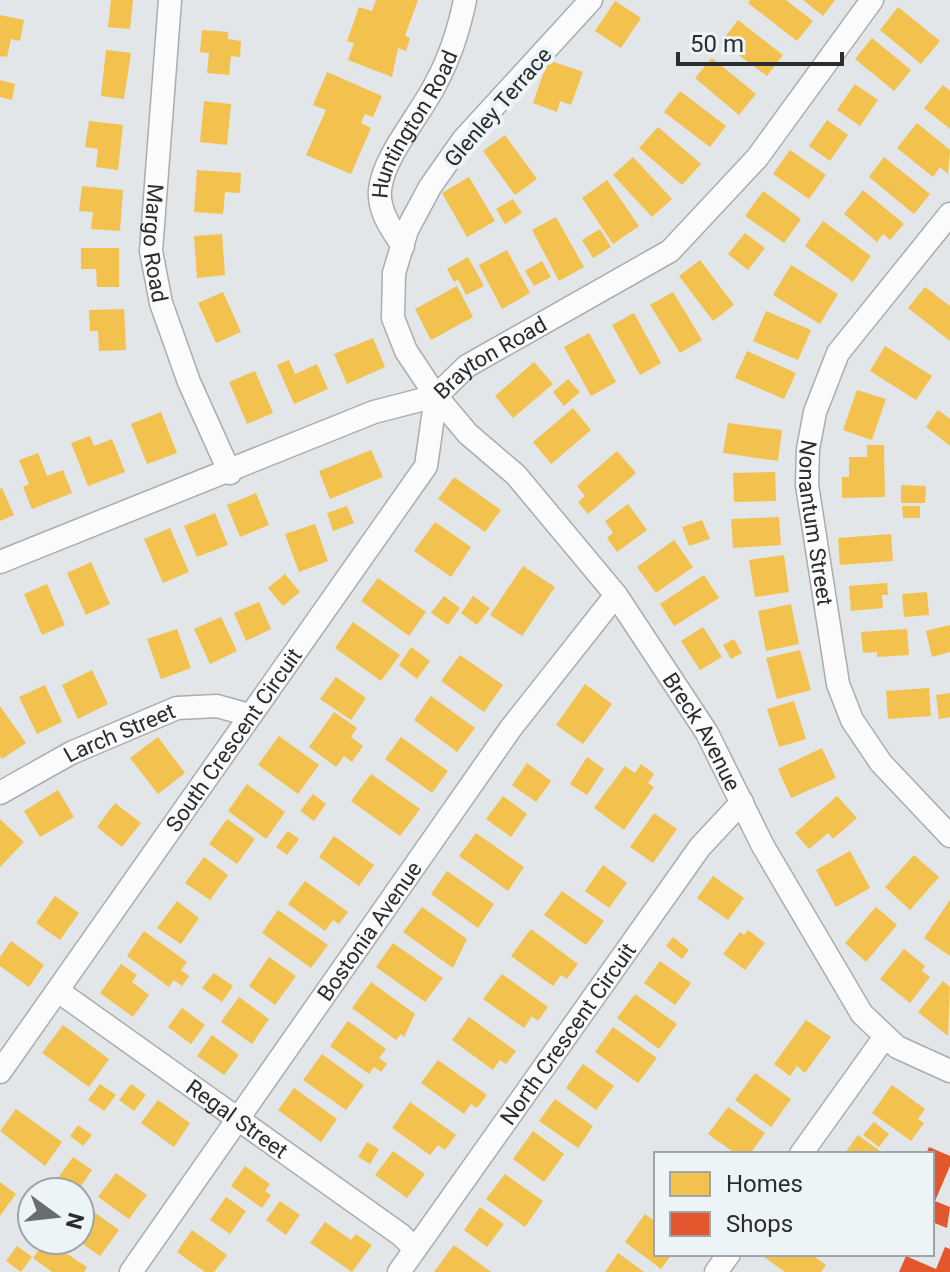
<svg xmlns="http://www.w3.org/2000/svg" width="950" height="1272" viewBox="0 0 950 1272" font-family="Roboto,sans-serif">
<rect width="100%" height="100%" fill="#e2e6e8"/>
<!-- homes -->
<g fill="#f2c14e">
<path d="M 111,0 L 133,0 L 130,29 L 108,27 Z"/>
<path d="M 376,0 L 418,0 L 405,36 L 410,38 L 406,51 L 398,48 L 392,77 L 348,60 L 354,43 L 347,41 L 359,7 L 372,11 Z"/>
<path d="M 750,0 L 786,0 L 813,21 L 797,41 L 748,3 Z"/>
<path d="M 803,0 L 835,0 L 823,16 Z"/>
<path d="M 615,1 L 641,18 L 621,48 L 595,31 Z"/>
<path d="M 898,7 L 940,41 L 921,64 L 880,30 Z"/>
<path d="M 0,15 L 24,20 L 20,41 L 11,39 L 7,57 L 0,56 Z"/>
<path d="M 738,20 L 783,55 L 767,76 L 721,42 Z"/>
<path d="M 202,30 L 228,32 L 228,39 L 241,41 L 240,57 L 231,56 L 229,75 L 207,73 L 209,53 L 200,52 Z"/>
<path d="M 872,38 L 911,70 L 894,91 L 855,59 Z"/>
<path d="M 106,50 L 131,53 L 124,99 L 101,96 Z"/>
<path d="M 712,58 L 756,94 L 739,115 L 695,78 Z"/>
<path d="M 548,60 L 583,72 L 571,105 L 560,101 L 557,112 L 533,103 Z"/>
<path d="M 327,72 L 382,96 L 373,117 L 365,114 L 361,123 L 371,128 L 351,174 L 306,155 L 326,110 L 313,105 Z"/>
<path d="M 0,80 L 15,84 L 12,100 L 0,97 Z"/>
<path d="M 855,84 L 878,100 L 860,126 L 837,110 Z"/>
<path d="M 943,85 L 950,91 L 950,129 L 924,108 Z"/>
<path d="M 680,91 L 726,126 L 710,147 L 664,112 Z"/>
<path d="M 204,101 L 231,104 L 227,145 L 200,142 Z"/>
<path d="M 827,120 L 848,135 L 830,161 L 809,146 Z"/>
<path d="M 89,121 L 123,125 L 118,170 L 96,167 L 98,149 L 85,147 Z"/>
<path d="M 917,123 L 950,150 L 948,174 L 940,167 L 933,177 L 897,148 Z"/>
<path d="M 658,127 L 701,164 L 682,185 L 639,148 Z"/>
<path d="M 505,135 L 537,179 L 515,195 L 483,151 Z"/>
<path d="M 790,150 L 826,175 L 809,199 L 773,174 Z"/>
<path d="M 633,157 L 672,199 L 652,217 L 613,175 Z"/>
<path d="M 884,157 L 930,194 L 914,214 L 869,177 Z"/>
<path d="M 197,170 L 241,173 L 240,193 L 225,192 L 223,214 L 194,212 Z"/>
<path d="M 469,177 L 495,221 L 467,237 L 442,193 Z"/>
<path d="M 607,180 L 639,226 L 613,244 L 582,198 Z"/>
<path d="M 82,186 L 123,190 L 120,231 L 91,229 L 93,212 L 79,211 Z"/>
<path d="M 863,190 L 904,224 L 890,240 L 883,234 L 877,242 L 844,214 Z"/>
<path d="M 763,191 L 801,219 L 784,243 L 745,216 Z"/>
<path d="M 513,199 L 522,213 L 505,224 L 496,209 Z"/>
<path d="M 556,217 L 584,267 L 559,281 L 532,230 Z"/>
<path d="M 823,221 L 871,256 L 853,282 L 805,246 Z"/>
<path d="M 600,229 L 611,247 L 593,258 L 582,240 Z"/>
<path d="M 745,233 L 765,248 L 748,270 L 728,254 Z"/>
<path d="M 222,234 L 225,275 L 197,278 L 194,236 Z"/>
<path d="M 81,248 L 119,248 L 119,287 L 97,287 L 96,269 L 81,269 Z"/>
<path d="M 507,250 L 530,293 L 502,309 L 479,265 Z"/>
<path d="M 468,257 L 484,286 L 466,295 L 458,279 L 454,282 L 447,269 Z"/>
<path d="M 700,260 L 734,305 L 713,321 L 679,276 Z"/>
<path d="M 542,261 L 551,277 L 534,286 L 525,271 Z"/>
<path d="M 791,265 L 838,294 L 820,324 L 773,295 Z"/>
<path d="M 457,286 L 473,317 L 431,340 L 415,309 Z"/>
<path d="M 925,287 L 950,306 L 950,341 L 908,308 Z"/>
<path d="M 223,292 L 241,332 L 216,343 L 198,303 Z"/>
<path d="M 673,292 L 702,340 L 680,353 L 650,305 Z"/>
<path d="M 124,309 L 126,350 L 99,351 L 98,331 L 90,331 L 89,310 Z"/>
<path d="M 766,311 L 811,330 L 798,360 L 753,341 Z"/>
<path d="M 634,313 L 661,363 L 640,375 L 612,325 Z"/>
<path d="M 589,333 L 616,382 L 591,396 L 564,347 Z"/>
<path d="M 373,338 L 385,367 L 347,384 L 334,354 Z"/>
<path d="M 885,346 L 932,376 L 916,400 L 870,371 Z"/>
<path d="M 747,351 L 796,373 L 784,399 L 735,378 Z"/>
<path d="M 289,360 L 295,374 L 317,364 L 328,389 L 294,404 L 277,365 Z"/>
<path d="M 534,362 L 553,384 L 513,418 L 495,396 Z"/>
<path d="M 255,371 L 273,413 L 247,424 L 229,382 Z"/>
<path d="M 568,379 L 580,392 L 564,406 L 553,392 Z"/>
<path d="M 857,390 L 886,399 L 872,440 L 843,430 Z"/>
<path d="M 573,408 L 591,430 L 551,464 L 533,442 Z"/>
<path d="M 938,410 L 950,419 L 950,446 L 926,427 Z"/>
<path d="M 161,412 L 177,453 L 147,464 L 131,424 Z"/>
<path d="M 728,423 L 782,430 L 778,461 L 723,453 Z"/>
<path d="M 90,436 L 94,446 L 112,439 L 125,472 L 88,486 L 71,443 Z"/>
<path d="M 867,445 L 884,445 L 885,497 L 842,498 L 842,477 L 849,477 L 849,457 L 867,457 Z"/>
<path d="M 371,450 L 383,477 L 330,499 L 319,471 Z"/>
<path d="M 617,451 L 636,473 L 588,514 L 578,502 L 585,496 L 577,486 Z"/>
<path d="M 38,453 L 47,476 L 63,470 L 72,493 L 32,509 L 23,487 L 29,484 L 19,460 Z"/>
<path d="M 775,472 L 776,501 L 734,502 L 733,473 Z"/>
<path d="M 454,477 L 501,510 L 485,532 L 438,499 Z"/>
<path d="M 901,485 L 926,486 L 925,503 L 901,503 Z"/>
<path d="M 2,488 L 14,515 L 0,521 L 0,489 Z"/>
<path d="M 256,493 L 269,525 L 240,537 L 227,505 Z"/>
<path d="M 628,504 L 647,530 L 617,552 L 607,538 L 613,533 L 605,521 Z"/>
<path d="M 347,506 L 354,523 L 333,531 L 327,513 Z"/>
<path d="M 902,506 L 920,506 L 920,518 L 903,518 Z"/>
<path d="M 215,513 L 228,545 L 197,557 L 184,526 Z"/>
<path d="M 779,517 L 781,545 L 733,548 L 731,519 Z"/>
<path d="M 702,520 L 710,539 L 689,546 L 682,527 Z"/>
<path d="M 435,522 L 471,547 L 451,577 L 414,551 Z"/>
<path d="M 315,524 L 328,561 L 299,572 L 285,534 Z"/>
<path d="M 170,528 L 189,572 L 163,583 L 144,539 Z"/>
<path d="M 891,534 L 893,561 L 840,565 L 838,538 Z"/>
<path d="M 674,540 L 693,567 L 656,593 L 637,567 Z"/>
<path d="M 784,555 L 789,592 L 755,597 L 749,560 Z"/>
<path d="M 91,562 L 110,604 L 86,615 L 67,573 Z"/>
<path d="M 523,566 L 555,587 L 522,636 L 490,615 Z"/>
<path d="M 285,574 L 300,592 L 283,606 L 268,588 Z"/>
<path d="M 704,575 L 719,598 L 674,626 L 660,604 Z"/>
<path d="M 378,578 L 426,612 L 409,636 L 361,601 Z"/>
<path d="M 887,583 L 888,595 L 882,595 L 883,608 L 851,611 L 849,586 Z"/>
<path d="M 47,584 L 65,625 L 42,635 L 24,594 Z"/>
<path d="M 927,592 L 929,615 L 904,617 L 902,594 Z"/>
<path d="M 444,596 L 460,608 L 448,625 L 431,613 Z"/>
<path d="M 473,596 L 490,608 L 477,625 L 461,613 Z"/>
<path d="M 259,602 L 271,629 L 246,641 L 234,613 Z"/>
<path d="M 791,604 L 799,644 L 766,651 L 758,611 Z"/>
<path d="M 221,617 L 237,651 L 210,664 L 194,629 Z"/>
<path d="M 353,622 L 400,655 L 381,681 L 335,648 Z"/>
<path d="M 950,625 L 950,652 L 932,657 L 926,631 Z"/>
<path d="M 703,627 L 722,657 L 700,670 L 681,641 Z"/>
<path d="M 177,629 L 191,668 L 161,679 L 147,639 Z"/>
<path d="M 907,629 L 909,655 L 877,657 L 877,652 L 863,653 L 861,632 Z"/>
<path d="M 734,639 L 742,653 L 731,659 L 723,645 Z"/>
<path d="M 411,647 L 430,661 L 417,679 L 399,665 Z"/>
<path d="M 800,650 L 811,690 L 777,699 L 766,658 Z"/>
<path d="M 460,655 L 503,685 L 484,712 L 441,681 Z"/>
<path d="M 92,670 L 108,704 L 78,719 L 62,685 Z"/>
<path d="M 336,677 L 366,698 L 351,720 L 320,699 Z"/>
<path d="M 585,684 L 612,704 L 583,744 L 556,725 Z"/>
<path d="M 45,685 L 62,722 L 37,734 L 19,697 Z"/>
<path d="M 929,688 L 931,716 L 888,719 L 886,691 Z"/>
<path d="M 950,693 L 950,717 L 939,719 L 936,695 Z"/>
<path d="M 431,696 L 475,728 L 457,752 L 414,720 Z"/>
<path d="M 794,701 L 806,739 L 779,747 L 767,709 Z"/>
<path d="M 0,706 L 26,743 L 2,759 L 0,756 Z"/>
<path d="M 334,712 L 357,728 L 351,737 L 363,746 L 352,762 L 344,756 L 336,767 L 309,747 Z"/>
<path d="M 279,736 L 319,765 L 298,794 L 258,765 Z"/>
<path d="M 158,737 L 185,773 L 158,794 L 130,758 Z"/>
<path d="M 401,737 L 448,771 L 432,793 L 385,759 Z"/>
<path d="M 822,748 L 836,778 L 791,798 L 778,769 Z"/>
<path d="M 587,757 L 604,769 L 587,795 L 570,784 Z"/>
<path d="M 527,763 L 551,781 L 536,802 L 512,785 Z"/>
<path d="M 641,764 L 654,774 L 648,783 L 654,787 L 624,830 L 594,808 L 625,766 L 635,773 Z"/>
<path d="M 371,774 L 420,809 L 400,836 L 351,801 Z"/>
<path d="M 247,784 L 285,812 L 266,839 L 228,811 Z"/>
<path d="M 58,790 L 74,817 L 40,837 L 24,811 Z"/>
<path d="M 313,794 L 326,804 L 314,821 L 300,811 Z"/>
<path d="M 503,796 L 527,814 L 511,837 L 486,819 Z"/>
<path d="M 837,796 L 857,818 L 833,839 L 828,833 L 809,849 L 795,833 Z"/>
<path d="M 115,803 L 141,823 L 122,847 L 97,827 Z"/>
<path d="M 654,813 L 677,829 L 653,863 L 630,847 Z"/>
<path d="M 0,819 L 24,842 L 0,867 Z"/>
<path d="M 227,819 L 255,839 L 237,864 L 209,844 Z"/>
<path d="M 288,831 L 299,839 L 287,855 L 276,847 Z"/>
<path d="M 476,833 L 524,867 L 508,891 L 459,856 Z"/>
<path d="M 334,836 L 374,865 L 359,886 L 319,857 Z"/>
<path d="M 850,851 L 870,888 L 836,907 L 816,870 Z"/>
<path d="M 914,855 L 939,877 L 910,910 L 885,887 Z"/>
<path d="M 204,857 L 228,875 L 210,900 L 185,883 Z"/>
<path d="M 603,865 L 627,883 L 609,908 L 585,891 Z"/>
<path d="M 447,871 L 494,904 L 478,928 L 431,894 Z"/>
<path d="M 713,876 L 744,898 L 728,920 L 697,898 Z"/>
<path d="M 305,881 L 348,912 L 339,924 L 333,920 L 325,931 L 288,904 Z"/>
<path d="M 562,891 L 604,921 L 586,945 L 544,915 Z"/>
<path d="M 55,896 L 79,913 L 60,940 L 36,923 Z"/>
<path d="M 950,900 L 950,956 L 924,938 Z"/>
<path d="M 177,901 L 199,918 L 181,944 L 157,928 Z"/>
<path d="M 422,907 L 467,939 L 453,968 L 403,932 Z"/>
<path d="M 876,907 L 897,925 L 866,962 L 845,943 Z"/>
<path d="M 278,910 L 328,945 L 311,968 L 262,933 Z"/>
<path d="M 531,929 L 578,964 L 567,979 L 561,975 L 553,986 L 511,956 Z"/>
<path d="M 748,930 L 765,943 L 745,970 L 723,954 L 740,932 L 744,935 Z"/>
<path d="M 144,931 L 187,962 L 181,970 L 189,976 L 182,986 L 174,980 L 169,987 L 127,956 Z"/>
<path d="M 673,937 L 689,950 L 682,959 L 666,946 Z"/>
<path d="M 11,941 L 44,965 L 29,987 L 0,966 L 0,957 Z"/>
<path d="M 393,943 L 443,978 L 425,1002 L 376,967 Z"/>
<path d="M 904,949 L 925,966 L 922,971 L 930,977 L 910,1003 L 880,979 Z"/>
<path d="M 269,957 L 296,976 L 275,1005 L 249,986 Z"/>
<path d="M 660,961 L 691,983 L 675,1005 L 644,983 Z"/>
<path d="M 121,964 L 137,975 L 132,982 L 149,995 L 133,1017 L 100,993 Z"/>
<path d="M 214,973 L 233,986 L 222,1002 L 202,988 Z"/>
<path d="M 502,974 L 548,1007 L 538,1021 L 532,1016 L 524,1028 L 483,999 Z"/>
<path d="M 943,981 L 950,987 L 948,1036 L 918,1012 Z"/>
<path d="M 371,982 L 415,1014 L 404,1037 L 401,1034 L 396,1040 L 352,1008 Z"/>
<path d="M 635,994 L 677,1024 L 659,1049 L 617,1018 Z"/>
<path d="M 239,997 L 269,1019 L 252,1044 L 221,1022 Z"/>
<path d="M 182,1008 L 205,1025 L 191,1044 L 168,1027 Z"/>
<path d="M 469,1017 L 516,1051 L 506,1064 L 500,1060 L 493,1070 L 452,1040 Z"/>
<path d="M 806,1020 L 831,1037 L 805,1073 L 797,1066 L 790,1076 L 774,1064 Z"/>
<path d="M 348,1021 L 386,1049 L 379,1058 L 387,1064 L 381,1072 L 374,1067 L 369,1074 L 330,1046 Z"/>
<path d="M 63,1025 L 109,1059 L 89,1087 L 42,1053 Z"/>
<path d="M 613,1027 L 657,1058 L 638,1083 L 595,1052 Z"/>
<path d="M 212,1035 L 239,1055 L 224,1075 L 197,1056 Z"/>
<path d="M 322,1054 L 364,1085 L 346,1110 L 303,1080 Z"/>
<path d="M 438,1060 L 487,1095 L 477,1108 L 471,1104 L 464,1114 L 421,1083 Z"/>
<path d="M 583,1064 L 614,1086 L 596,1110 L 566,1088 Z"/>
<path d="M 755,1073 L 791,1099 L 771,1127 L 735,1100 Z"/>
<path d="M 100,1084 L 116,1095 L 104,1111 L 88,1100 Z"/>
<path d="M 131,1084 L 146,1095 L 134,1111 L 119,1100 Z"/>
<path d="M 892,1085 L 925,1109 L 918,1119 L 924,1123 L 911,1141 L 872,1113 Z"/>
<path d="M 294,1088 L 337,1119 L 321,1142 L 278,1110 Z"/>
<path d="M 555,1099 L 593,1126 L 578,1148 L 539,1121 Z"/>
<path d="M 158,1100 L 190,1123 L 174,1147 L 141,1123 Z"/>
<path d="M 410,1102 L 456,1135 L 445,1150 L 438,1145 L 430,1155 L 392,1128 Z"/>
<path d="M 728,1107 L 765,1133 L 750,1154 L 736,1154 L 708,1134 Z"/>
<path d="M 16,1109 L 62,1142 L 45,1166 L 0,1131 Z"/>
<path d="M 874,1122 L 889,1134 L 879,1147 L 863,1135 Z"/>
<path d="M 78,1125 L 92,1135 L 83,1146 L 70,1136 Z"/>
<path d="M 533,1131 L 564,1154 L 544,1182 L 513,1159 Z"/>
<path d="M 858,1135 L 884,1154 L 844,1154 Z"/>
<path d="M 367,1142 L 379,1149 L 370,1164 L 358,1157 Z"/>
<path d="M 393,1151 L 425,1174 L 407,1198 L 375,1175 Z"/>
<path d="M 73,1157 L 92,1170 L 77,1192 L 58,1178 Z"/>
<path d="M 245,1166 L 270,1184 L 265,1191 L 271,1195 L 262,1208 L 231,1186 Z"/>
<path d="M 116,1173 L 147,1195 L 129,1219 L 98,1197 Z"/>
<path d="M 505,1174 L 543,1201 L 525,1227 L 486,1199 Z"/>
<path d="M 0,1182 L 16,1194 L 0,1216 Z"/>
<path d="M 226,1197 L 246,1211 L 230,1234 L 210,1220 Z"/>
<path d="M 280,1201 L 300,1215 L 286,1235 L 266,1220 Z"/>
<path d="M 80,1202 L 119,1230 L 100,1256 L 77,1240 L 80,1240 Z"/>
<path d="M 480,1207 L 504,1224 L 487,1247 L 464,1230 Z"/>
<path d="M 645,1214 L 656,1222 L 656,1254 L 672,1254 L 661,1269 L 625,1242 Z"/>
<path d="M 325,1222 L 351,1240 L 356,1234 L 372,1245 L 352,1272 L 310,1243 Z"/>
<path d="M 192,1230 L 227,1255 L 214,1272 L 205,1272 L 177,1252 Z"/>
<path d="M 46,1240 L 87,1267 L 84,1272 L 52,1272 L 33,1258 Z"/>
<path d="M 454,1245 L 491,1272 L 434,1272 Z"/>
<path d="M 17,1246 L 32,1257 L 21,1272 L 6,1261 Z"/>
<path d="M 618,1253 L 644,1272 L 605,1272 Z"/>
<path d="M 767,1254 L 811,1254 L 826,1265 L 821,1272 L 785,1272 L 764,1257 Z"/>
</g>
<!-- shops -->
<g fill="#e4572e">
<path d="M 929,1147 L 950,1156 L 950,1166 L 935,1201 L 950,1207 L 947,1228 L 932,1222 L 932,1154 L 926,1154 Z"/>
<path d="M 945,1247 L 950,1249 L 950,1272 L 899,1272 L 906,1256 L 936,1269 Z"/>
</g>
<g fill="none" stroke-linecap="round" stroke-linejoin="round">
<!-- street casing -->
<g stroke="#a9adae" stroke-width="25">
<g id="street">
<path id="s1" d="M 170,0 L 151,251 L 161,303 L 189,382 L 230,473"/>
<path id="s2" d="M 591,0 L 463,140 L 430,187 L 407,230 L 394,273 L 393,318 L 406,351 L 436,396 L 468,434 L 516,475 L 616,595 L 707,733 L 763,846 L 862,1014 L 897,1047 L 950,1071"/>
<path id="s3" d="M 950,214 L 838,353 L 815,412 L 808,449 L 807,485 L 838,684 L 852,720 L 881,763 L 950,836"/>
<path id="s4" d="M 403,246 C 392,230 378,211 380,190 C 383,156 422,113 437,81 C 451,55 459,29 465,0"/>
<path id="s5" d="M 0,562 L 374,412 L 436,396 L 467,366 L 670,251 L 757,158 L 872,0"/>
<path id="s6" d="M 0,793 L 71,753 L 177,708 L 217,706 L 249,715"/>
<path id="s7" d="M 58,991 L 401,1235 L 415,1249"/>
<path id="s8" d="M 0,1072 L 426,466 L 436,396"/>
<path d="M 801,1154 L 884,1038"/>
<path id="s9" d="M 131,1272 L 511,728 L 616,595"/>
<path id="s10" d="M 399,1272 L 700,847 L 742,802"/>
<path d="M 716,1272 L 729,1254"/>
</g>
</g>
<!-- street -->
<use href="#street" stroke="#fbfbfc" stroke-width="22"/>
</g>
<g text-anchor="middle" dominant-baseline="central" stroke-width="8" stroke-linejoin="round" paint-order="stroke">
<!-- street labels -->
<g font-size="22" fill="#2a2c2e" stroke="#edf4f7">
<text transform="translate(498 107) rotate(-49)">Glenley Terrace</text>
<text stroke="none"><textPath href="#s4" startOffset="136">Huntington Road</textPath></text>
<text stroke="none"><textPath href="#s1" startOffset="244">Margo Road</textPath></text>
<text stroke="none"><textPath href="#s5" startOffset="534">Brayton Road</textPath></text>
<text stroke="none"><textPath href="#s3" startOffset="354">Nonantum Street</textPath></text>
<text stroke="none"><textPath href="#s2" startOffset="906">Breck Avenue</textPath></text>
<text stroke="none"><textPath href="#s6" startOffset="134">Larch Street</textPath></text>
<text stroke="none"><textPath href="#s8" startOffset="406">South Crescent Circuit</textPath></text>
<text stroke="none"><textPath href="#s9" startOffset="416">Bostonia Avenue</textPath></text>
<text stroke="none"><textPath href="#s10" startOffset="292">North Crescent Circuit</textPath></text>
<text stroke="none"><textPath href="#s7" startOffset="220">Regal Street</textPath></text>
</g>
</g>
<!-- legend -->
<rect x="654" y="1152" width="280" height="104" fill="#edf4f7" stroke="#9fa4a7" stroke-width="2"/>
<rect x="670" y="1172" width="40" height="24" fill="#f2c14e" stroke="#9fa4a7" stroke-width="2"/>
<text x="726" y="1192" font-size="24" fill="#2a2c2e">Homes</text>
<rect x="670" y="1212" width="40" height="24" fill="#e4572e" stroke="#9fa4a7" stroke-width="2"/>
<text x="726" y="1232" font-size="24" fill="#2a2c2e">Shops</text>
<!-- north arrow -->
<g transform="translate(56 1216) rotate(105)"><circle r="38" fill="#edf4f7" stroke="#9fa4a7" stroke-width="2"/>
<path d="M0-6L14 30L0 20L-14 30Z" fill="#6a6d6f"/>
<text y="-12" font-size="22" font-weight="bold" text-anchor="middle" fill="#2a2c2e">N</text>
</g>
<!-- scale -->
<path d="M678 52v12h164v-12" fill="none" stroke="#2a2c2e" stroke-width="4"/>
<text x="690" y="52" font-size="24" fill="#2a2c2e" stroke="#edf4f7" stroke-width="6" paint-order="stroke">50 m</text>
</svg>
